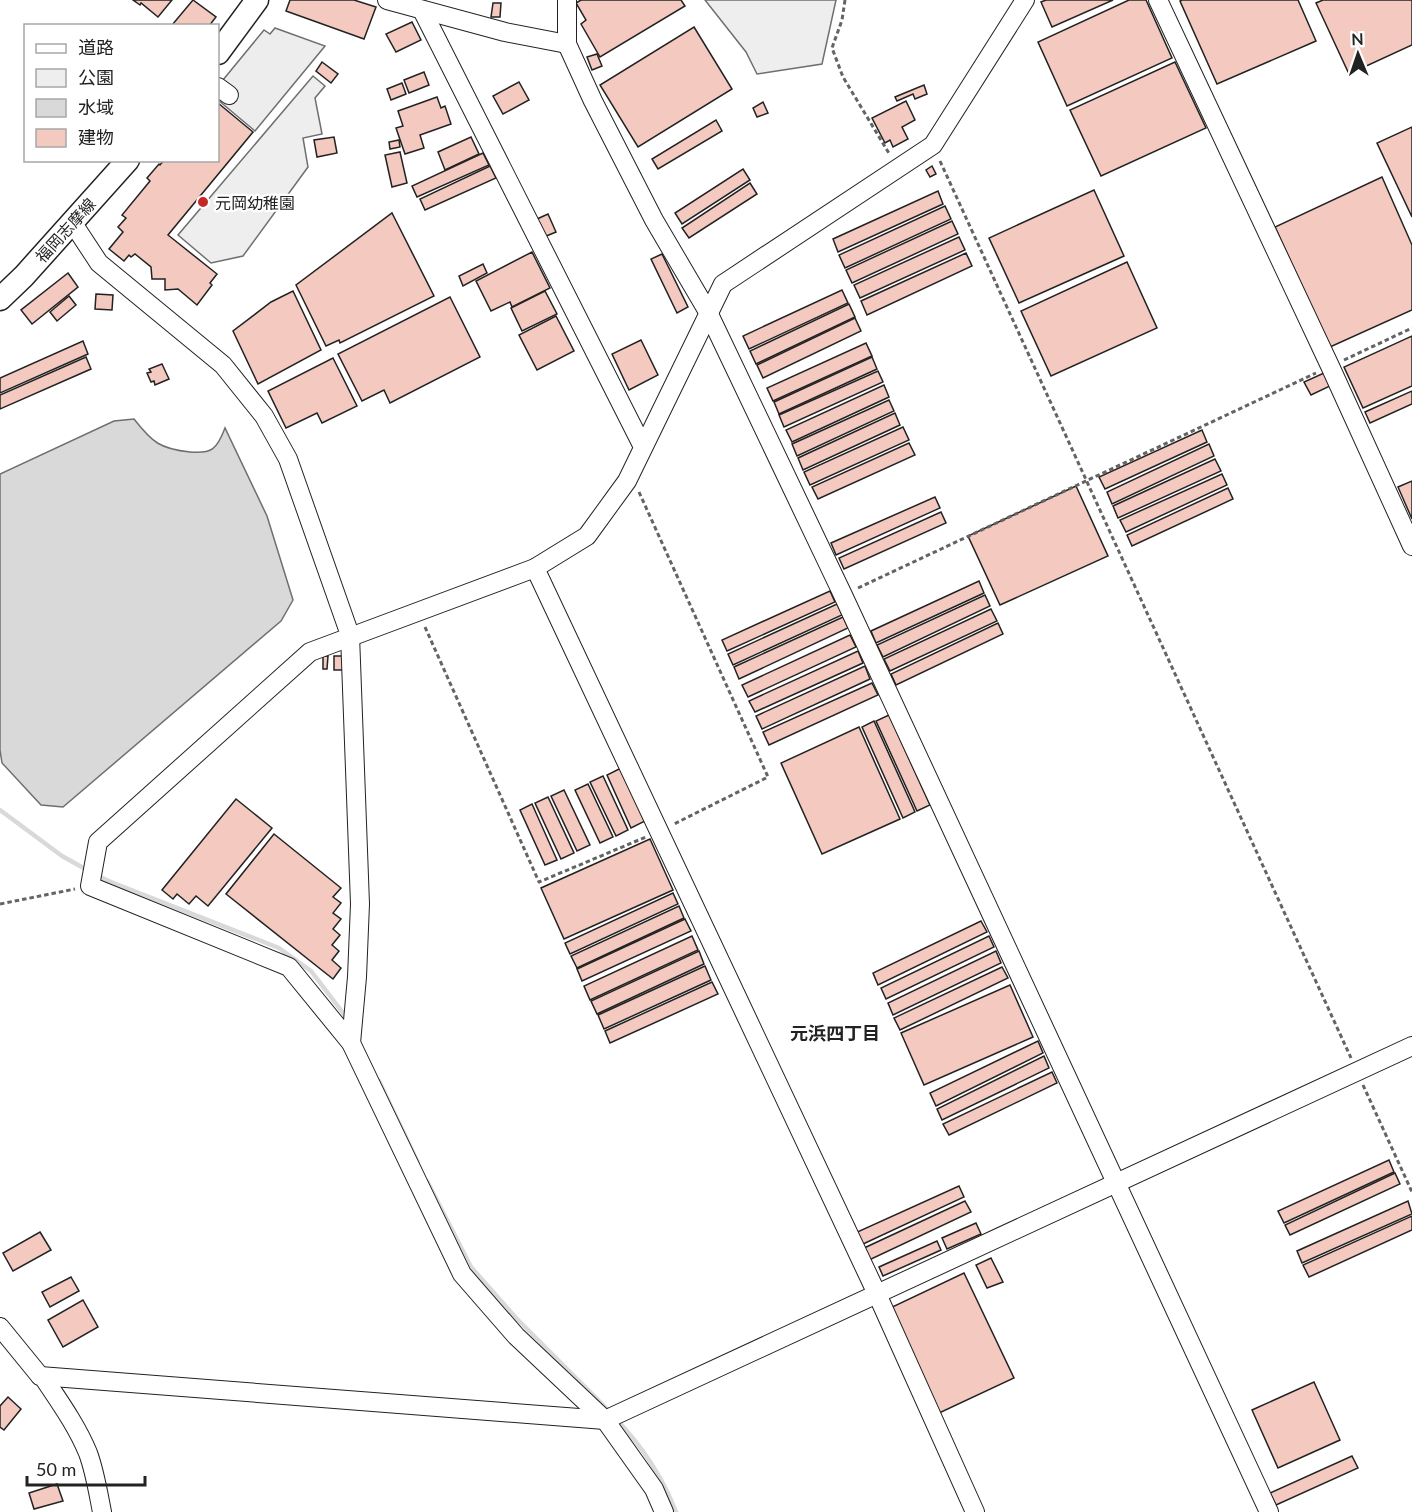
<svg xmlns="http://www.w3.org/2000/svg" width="1412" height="1512" viewBox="0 0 1412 1512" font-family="Lato,'Noto Sans JP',sans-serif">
<rect width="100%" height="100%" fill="#fff"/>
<!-- green -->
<g fill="#eee" stroke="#6f6f6f" stroke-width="1.5">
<path d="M 705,0 L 836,0 L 822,64 L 757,74 L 746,52 Z"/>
<path d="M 313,76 L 325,86 L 315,98 L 322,134 L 303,138 L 308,167 L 243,256 L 211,263 L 178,235 Z"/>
</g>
<!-- parking -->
<path fill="#ededed" stroke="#6f6f6f" stroke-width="1.5" d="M 275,28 L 325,46 L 255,131 L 218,100 L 218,86 L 264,30 L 270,34 Z"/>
<!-- water -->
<path fill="#d9d9d9" stroke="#6f6f6f" stroke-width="1.5" d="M 134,419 C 152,442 160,449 190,452 C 212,454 217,449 225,428 L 267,516 L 293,600 L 281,621 L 63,807 L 41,805 L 2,763 L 0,750 L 0,474 L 114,421 Z"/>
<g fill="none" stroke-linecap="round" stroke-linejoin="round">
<!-- stream -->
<g stroke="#d9d9d9" stroke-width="4.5">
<path d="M 0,810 L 62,856 L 89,871"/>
<path d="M 96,875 L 111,882 L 279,948 L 311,971 L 347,1018"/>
<path d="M 379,1081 L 418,1163"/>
<path d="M 427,1181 L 471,1267 L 516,1318 L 610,1412"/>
<path d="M 616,1419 C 642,1446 662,1476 676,1512"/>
</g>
</g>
<!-- building -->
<g fill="#f3c9c0" stroke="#222" stroke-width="1.5">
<path d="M 133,0 L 172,0 L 158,17 L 141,3 L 140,5 Z"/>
<path d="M 193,0 L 216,17 L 209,26 L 172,25 Z"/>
<path d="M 290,0 L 354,0 L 376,7 L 364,39 L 286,11 Z"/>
<path d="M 581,0 L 681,0 L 685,6 L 600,57 L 581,24 L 586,20 L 576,3 Z"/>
<path d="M 1046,0 L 1113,0 L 1052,27 L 1041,2 Z"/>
<path d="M 1129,0 L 1146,0 L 1172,58 L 1067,106 L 1038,42 Z"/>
<path d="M 1182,0 L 1298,0 L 1316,41 L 1217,84 L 1180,1 Z"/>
<path d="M 1323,0 L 1412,0 L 1412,45 L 1349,74 L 1316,3 Z"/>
<path d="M 493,3 L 501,3 L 500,17 L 491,17 Z"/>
<path d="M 412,22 L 421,40 L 396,52 L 386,34 Z"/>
<path d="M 694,27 L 732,89 L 638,147 L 600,85 Z"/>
<path d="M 597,54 L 602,66 L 592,70 L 587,57 Z"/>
<path d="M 322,62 L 338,74 L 331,83 L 316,71 Z"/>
<path d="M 1175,62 L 1206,128 L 1101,176 L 1070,110 Z"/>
<path d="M 424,72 L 429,85 L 409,93 L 404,80 Z"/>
<path d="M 519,82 L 529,100 L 503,114 L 493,96 Z"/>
<path d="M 402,83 L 406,94 L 391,100 L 387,89 Z"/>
<path d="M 924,85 L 927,94 L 915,99 L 913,94 L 897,101 L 895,97 Z"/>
<path d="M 437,97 L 441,108 L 445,106 L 451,124 L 420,135 L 424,148 L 405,154 L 396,128 L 403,126 L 398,111 Z"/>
<path d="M 906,101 L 915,120 L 902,127 L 908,139 L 893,147 L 890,140 L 885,143 L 872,118 Z"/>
<path d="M 763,102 L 768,113 L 757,117 L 753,108 Z"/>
<path d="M 218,103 L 253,132 L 168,235 L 217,274 L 210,283 L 212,285 L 197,305 L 178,289 L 165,290 L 165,279 L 152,279 L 151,267 L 135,254 L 131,257 L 129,255 L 124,261 L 109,249 L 123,232 L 118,227 L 126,218 L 122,215 L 150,181 L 147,178 L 159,164 L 160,165 L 164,160 L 218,160 Z"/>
<path d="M 716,120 L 722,131 L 658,169 L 652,159 Z"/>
<path d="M 1412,127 L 1412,217 L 1377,143 Z"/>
<path d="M 334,137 L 337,153 L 317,157 L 314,140 Z"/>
<path d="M 471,137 L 479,154 L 445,170 L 438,152 Z"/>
<path d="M 399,140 L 400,147 L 390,149 L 389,142 Z"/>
<path d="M 400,152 L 407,183 L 392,187 L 385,155 Z"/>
<path d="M 483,153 L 489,165 L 417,197 L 412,186 Z"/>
<path d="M 490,166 L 496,178 L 425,210 L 420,199 Z"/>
<path d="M 932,166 L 936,174 L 930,177 L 926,170 Z"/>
<path d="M 743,169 L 750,180 L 682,224 L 675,213 Z"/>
<path d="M 1382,177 L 1412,245 L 1412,310 L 1330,347 L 1275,227 Z"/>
<path d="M 750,183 L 757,194 L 689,238 L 682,228 Z"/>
<path d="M 1094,190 L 1124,256 L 1019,303 L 989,238 Z"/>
<path d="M 938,191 L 943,204 L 838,252 L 833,239 Z"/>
<path d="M 945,206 L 951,219 L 845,268 L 839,255 Z"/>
<path d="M 392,213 L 434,296 L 340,343 L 339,340 L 326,346 L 296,285 Z"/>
<path d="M 548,214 L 556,232 L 544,237 L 537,219 Z"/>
<path d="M 952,221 L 958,234 L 852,283 L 846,270 Z"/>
<path d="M 959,237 L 965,250 L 860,298 L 854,285 Z"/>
<path d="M 532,252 L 550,288 L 512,307 L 510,302 L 491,311 L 476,281 Z"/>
<path d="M 966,253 L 972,266 L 867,315 L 861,301 Z"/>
<path d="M 662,254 L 688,307 L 677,313 L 651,259 Z"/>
<path d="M 1127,262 L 1157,328 L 1051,376 L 1021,311 Z"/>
<path d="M 483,264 L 487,273 L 463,286 L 459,276 Z"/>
<path d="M 68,273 L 78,287 L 32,324 L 21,310 Z"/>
<path d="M 842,290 L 848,303 L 749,349 L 743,336 Z"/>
<path d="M 293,291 L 321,350 L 258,384 L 233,331 L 271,302 Z"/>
<path d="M 545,291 L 557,314 L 522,331 L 511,308 Z"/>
<path d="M 96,294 L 113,295 L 112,310 L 95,309 Z"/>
<path d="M 69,296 L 76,305 L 57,321 L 50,312 Z"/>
<path d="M 450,297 L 480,357 L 390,403 L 384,390 L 362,401 L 338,354 Z"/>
<path d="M 849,304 L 855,317 L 756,364 L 750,351 Z"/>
<path d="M 556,316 L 574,351 L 537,370 L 519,335 Z"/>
<path d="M 855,318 L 861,331 L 763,378 L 757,365 Z"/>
<path d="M 1412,336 L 1412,386 L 1363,408 L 1344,367 Z"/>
<path d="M 641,340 L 658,375 L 629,390 L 612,354 Z"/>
<path d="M 83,341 L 88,354 L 0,393 L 0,378 Z"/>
<path d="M 866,343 L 872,356 L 773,401 L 767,388 Z"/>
<path d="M 86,357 L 91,369 L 0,409 L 0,395 Z"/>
<path d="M 872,357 L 877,369 L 779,414 L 774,402 Z"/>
<path d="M 333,358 L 357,406 L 322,423 L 317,413 L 286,428 L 268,391 Z"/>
<path d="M 162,364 L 169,379 L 155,385 L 154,381 L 151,382 L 147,373 L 151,372 L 149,369 Z"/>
<path d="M 878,371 L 883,382 L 784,427 L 779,415 Z"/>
<path d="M 1324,373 L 1330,386 L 1311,395 L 1304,382 Z"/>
<path d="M 884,385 L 889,397 L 792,442 L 786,430 Z"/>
<path d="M 1412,391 L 1412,404 L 1370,423 L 1365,412 Z"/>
<path d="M 889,400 L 894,411 L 797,456 L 792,444 Z"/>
<path d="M 895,413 L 900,425 L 803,470 L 798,458 Z"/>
<path d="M 903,427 L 909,440 L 810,485 L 804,472 Z"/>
<path d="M 1202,430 L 1207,442 L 1105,489 L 1099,477 Z"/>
<path d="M 909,443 L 915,455 L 818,499 L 812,487 Z"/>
<path d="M 1209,444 L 1214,456 L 1112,504 L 1107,492 Z"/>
<path d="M 1215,459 L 1221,471 L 1118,518 L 1113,506 Z"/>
<path d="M 1222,474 L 1227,485 L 1126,532 L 1120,520 Z"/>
<path d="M 1412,481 L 1412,519 L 1398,487 Z"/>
<path d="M 1076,486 L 1108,556 L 1000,605 L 968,536 Z"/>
<path d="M 1228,488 L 1233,499 L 1132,546 L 1127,535 Z"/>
<path d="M 935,497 L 940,508 L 836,555 L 831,543 Z"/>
<path d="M 941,512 L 946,523 L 844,569 L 839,558 Z"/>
<path d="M 979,581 L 984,593 L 876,643 L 871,631 Z"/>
<path d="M 830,591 L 835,602 L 727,651 L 722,640 Z"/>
<path d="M 985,595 L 990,606 L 883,657 L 877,645 Z"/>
<path d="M 837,604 L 842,615 L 733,665 L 728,654 Z"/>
<path d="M 991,609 L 997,621 L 890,671 L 884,659 Z"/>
<path d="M 843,617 L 848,628 L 739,679 L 734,667 Z"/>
<path d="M 998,623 L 1003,634 L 896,685 L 891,674 Z"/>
<path d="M 850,635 L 856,647 L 748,697 L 742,685 Z"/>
<path d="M 858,651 L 863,663 L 755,712 L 749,701 Z"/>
<path d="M 323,656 L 328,656 L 327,669 L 323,669 Z"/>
<rect x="334" y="656" width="9" height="14"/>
<path d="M 865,666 L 870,679 L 762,729 L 756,716 Z"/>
<path d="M 872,683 L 878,695 L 769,745 L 763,732 Z"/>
<path d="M 889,715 L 930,805 L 917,811 L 876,721 Z"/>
<path d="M 874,721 L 915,812 L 903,818 L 862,727 Z"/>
<path d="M 859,727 L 900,819 L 822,854 L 781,763 Z"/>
<path d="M 621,768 L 645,821 L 631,828 L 607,775 Z"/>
<path d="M 603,776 L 628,830 L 616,836 L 590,782 Z"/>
<path d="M 588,784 L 613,837 L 600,843 L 575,790 Z"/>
<path d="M 564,790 L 590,845 L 577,851 L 551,796 Z"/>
<path d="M 548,797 L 574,853 L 561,859 L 535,803 Z"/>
<path d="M 236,799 L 272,828 L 208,906 L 196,896 L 189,904 L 177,894 L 173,899 L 162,890 Z"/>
<path d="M 532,804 L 557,860 L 545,865 L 520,810 Z"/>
<path d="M 274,834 L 341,888 L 333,897 L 341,903 L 333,913 L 341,919 L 333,929 L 340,935 L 332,945 L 339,951 L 332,960 L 341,968 L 333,979 L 226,894 Z"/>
<path d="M 650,839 L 673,890 L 564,939 L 541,888 Z"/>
<path d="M 673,893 L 678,904 L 570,954 L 565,943 Z"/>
<path d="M 679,906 L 684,918 L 577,968 L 571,956 Z"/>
<path d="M 685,919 L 691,931 L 582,981 L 577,969 Z"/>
<path d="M 981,921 L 987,932 L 878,985 L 873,973 Z"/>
<path d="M 692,936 L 698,950 L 590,1000 L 584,986 Z"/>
<path d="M 989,936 L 994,947 L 886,999 L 881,988 Z"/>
<path d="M 699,951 L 704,964 L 597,1014 L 591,1001 Z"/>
<path d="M 996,951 L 1001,963 L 893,1015 L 888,1003 Z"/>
<path d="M 705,966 L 711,980 L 604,1029 L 598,1015 Z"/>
<path d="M 1002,967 L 1008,978 L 900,1030 L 894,1018 Z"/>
<path d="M 712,982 L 718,994 L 610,1043 L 605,1031 Z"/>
<path d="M 1010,985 L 1033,1037 L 924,1085 L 901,1033 Z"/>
<path d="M 1038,1041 L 1043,1053 L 936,1106 L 930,1093 Z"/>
<path d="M 1044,1056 L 1049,1068 L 942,1120 L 937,1109 Z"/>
<path d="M 1052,1072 L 1057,1083 L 949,1135 L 943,1124 Z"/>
<path d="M 1389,1160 L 1394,1172 L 1284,1223 L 1278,1211 Z"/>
<path d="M 1395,1173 L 1400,1184 L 1290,1235 L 1285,1225 Z"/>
<path d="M 959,1186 L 964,1197 L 861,1245 L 855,1233 Z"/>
<path d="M 965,1201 L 971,1212 L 867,1261 L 862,1249 Z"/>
<path d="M 1408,1201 L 1412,1214 L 1302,1263 L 1297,1251 Z"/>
<path d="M 1412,1216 L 1412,1230 L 1309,1277 L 1303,1265 Z"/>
<path d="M 976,1223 L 981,1234 L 947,1249 L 942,1238 Z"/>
<path d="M 40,1232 L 51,1250 L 13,1271 L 3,1253 Z"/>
<path d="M 937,1241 L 941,1250 L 883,1276 L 879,1267 Z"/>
<path d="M 991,1258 L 1003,1282 L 987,1288 L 976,1265 Z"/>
<path d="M 964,1273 L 1014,1378 L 937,1414 L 888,1309 Z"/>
<path d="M 71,1277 L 79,1291 L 50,1307 L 42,1292 Z"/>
<path d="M 83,1300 L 98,1327 L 63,1347 L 48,1320 Z"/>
<path d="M 1314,1382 L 1340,1440 L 1278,1468 L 1252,1410 Z"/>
<path d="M 8,1397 L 21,1409 L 4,1430 L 0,1427 L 0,1406 Z"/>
<path d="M 1352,1456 L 1358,1468 L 1276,1505 L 1270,1493 Z"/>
<path d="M 57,1484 L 63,1501 L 34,1509 L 29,1493 Z"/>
</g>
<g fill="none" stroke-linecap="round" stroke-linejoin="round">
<!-- minor casing -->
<g stroke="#222" stroke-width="20">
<g id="minor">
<path d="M 387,0 L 505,32 L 567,44"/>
<path d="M 567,0 L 567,44 L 593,101 L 654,220 L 708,312 L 843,595 L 1269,1512"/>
<path d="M 1158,0 L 1330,366 L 1412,546"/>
<path d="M 422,10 L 643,447"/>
<path d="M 218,87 L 229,95"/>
<path d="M 72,222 L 99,263 L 223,365 L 264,416 L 288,459 L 350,635 L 360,904 L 357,977 L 351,1043"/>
<path d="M 535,568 L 877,1294 L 975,1512"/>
<path d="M 0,1327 L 40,1376 L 43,1377 C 59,1401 77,1426 88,1453 C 95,1472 98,1492 102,1512"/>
<path d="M 40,1376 L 605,1420 L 1412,1046"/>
<path d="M 664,1512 L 654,1489 L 605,1420 L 516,1336 L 462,1274 L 351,1043 L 289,967 L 90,886 L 98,842 L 310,652 L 535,568 L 587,536 L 627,481 L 723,284 L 933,145 L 1025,0"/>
</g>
</g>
<!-- major casing -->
<g stroke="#222" stroke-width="25">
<g id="major">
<path d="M 218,53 L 257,0"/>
<path d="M 0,299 L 24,276 L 128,160"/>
</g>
</g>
<!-- path -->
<g stroke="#646464" stroke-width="3" stroke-dasharray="4.5 3" stroke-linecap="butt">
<path d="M 845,0 L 842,20 L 832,48 L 843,77 L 890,155"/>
<path d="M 940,161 L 1351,1058"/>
<path d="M 1344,360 L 1412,328"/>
<path d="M 639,492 L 768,777 L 674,824"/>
<path d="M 858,588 L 1316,373"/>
<path d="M 425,627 L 539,882 L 646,837"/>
<path d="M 0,904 L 75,889"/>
<path d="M 1363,1085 L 1412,1192"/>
</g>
<!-- minor -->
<use href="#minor" stroke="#fff" stroke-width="18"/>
<!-- major -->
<use href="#major" stroke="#fff" stroke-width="22"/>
</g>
<!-- markers -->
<circle fill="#c62828" stroke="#fff" stroke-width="2" cx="203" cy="202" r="6"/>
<g text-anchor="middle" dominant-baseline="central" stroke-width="4.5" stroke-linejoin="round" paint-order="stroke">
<!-- poi labels -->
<g font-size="16" fill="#222" stroke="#fff" text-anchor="start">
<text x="215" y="202">元岡幼稚園</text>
</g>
<!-- street labels -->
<g font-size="16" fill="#222" stroke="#fff">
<text transform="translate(65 230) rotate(-48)">福岡志摩線</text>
</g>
<!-- neighbourhood labels -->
<g font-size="18" font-weight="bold" fill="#222" stroke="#fff">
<text x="835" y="1033">元浜四丁目</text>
</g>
</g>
<!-- legend -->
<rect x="24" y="24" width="195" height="138" fill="#ffffff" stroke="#a7a7a7" stroke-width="1.5"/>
<rect x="36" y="44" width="30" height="9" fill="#ffffff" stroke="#a7a7a7" stroke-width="1.5"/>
<text x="78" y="54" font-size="18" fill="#222222">道路</text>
<rect x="36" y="69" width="30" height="18" fill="#eeeeee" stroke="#a7a7a7" stroke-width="1.5"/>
<text x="78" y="84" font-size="18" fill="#222222">公園</text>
<rect x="36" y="99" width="30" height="18" fill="#d9d9d9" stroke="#a7a7a7" stroke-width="1.5"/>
<text x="78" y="114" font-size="18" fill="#222222">水域</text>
<rect x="36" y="129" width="30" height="18" fill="#f3c9c0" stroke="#a7a7a7" stroke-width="1.5"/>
<text x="78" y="144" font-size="18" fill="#222222">建物</text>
<!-- north arrow -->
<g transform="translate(1358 54) rotate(358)" stroke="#ffffff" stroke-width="4.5" paint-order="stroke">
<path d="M0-4.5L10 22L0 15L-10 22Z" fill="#222222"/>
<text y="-9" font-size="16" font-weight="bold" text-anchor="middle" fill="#222222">N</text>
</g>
<!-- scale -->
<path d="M27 1476v9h118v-9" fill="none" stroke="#222222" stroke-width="3"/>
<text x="36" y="1476" font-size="18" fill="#222222" stroke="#ffffff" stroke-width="4.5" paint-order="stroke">50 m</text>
</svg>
